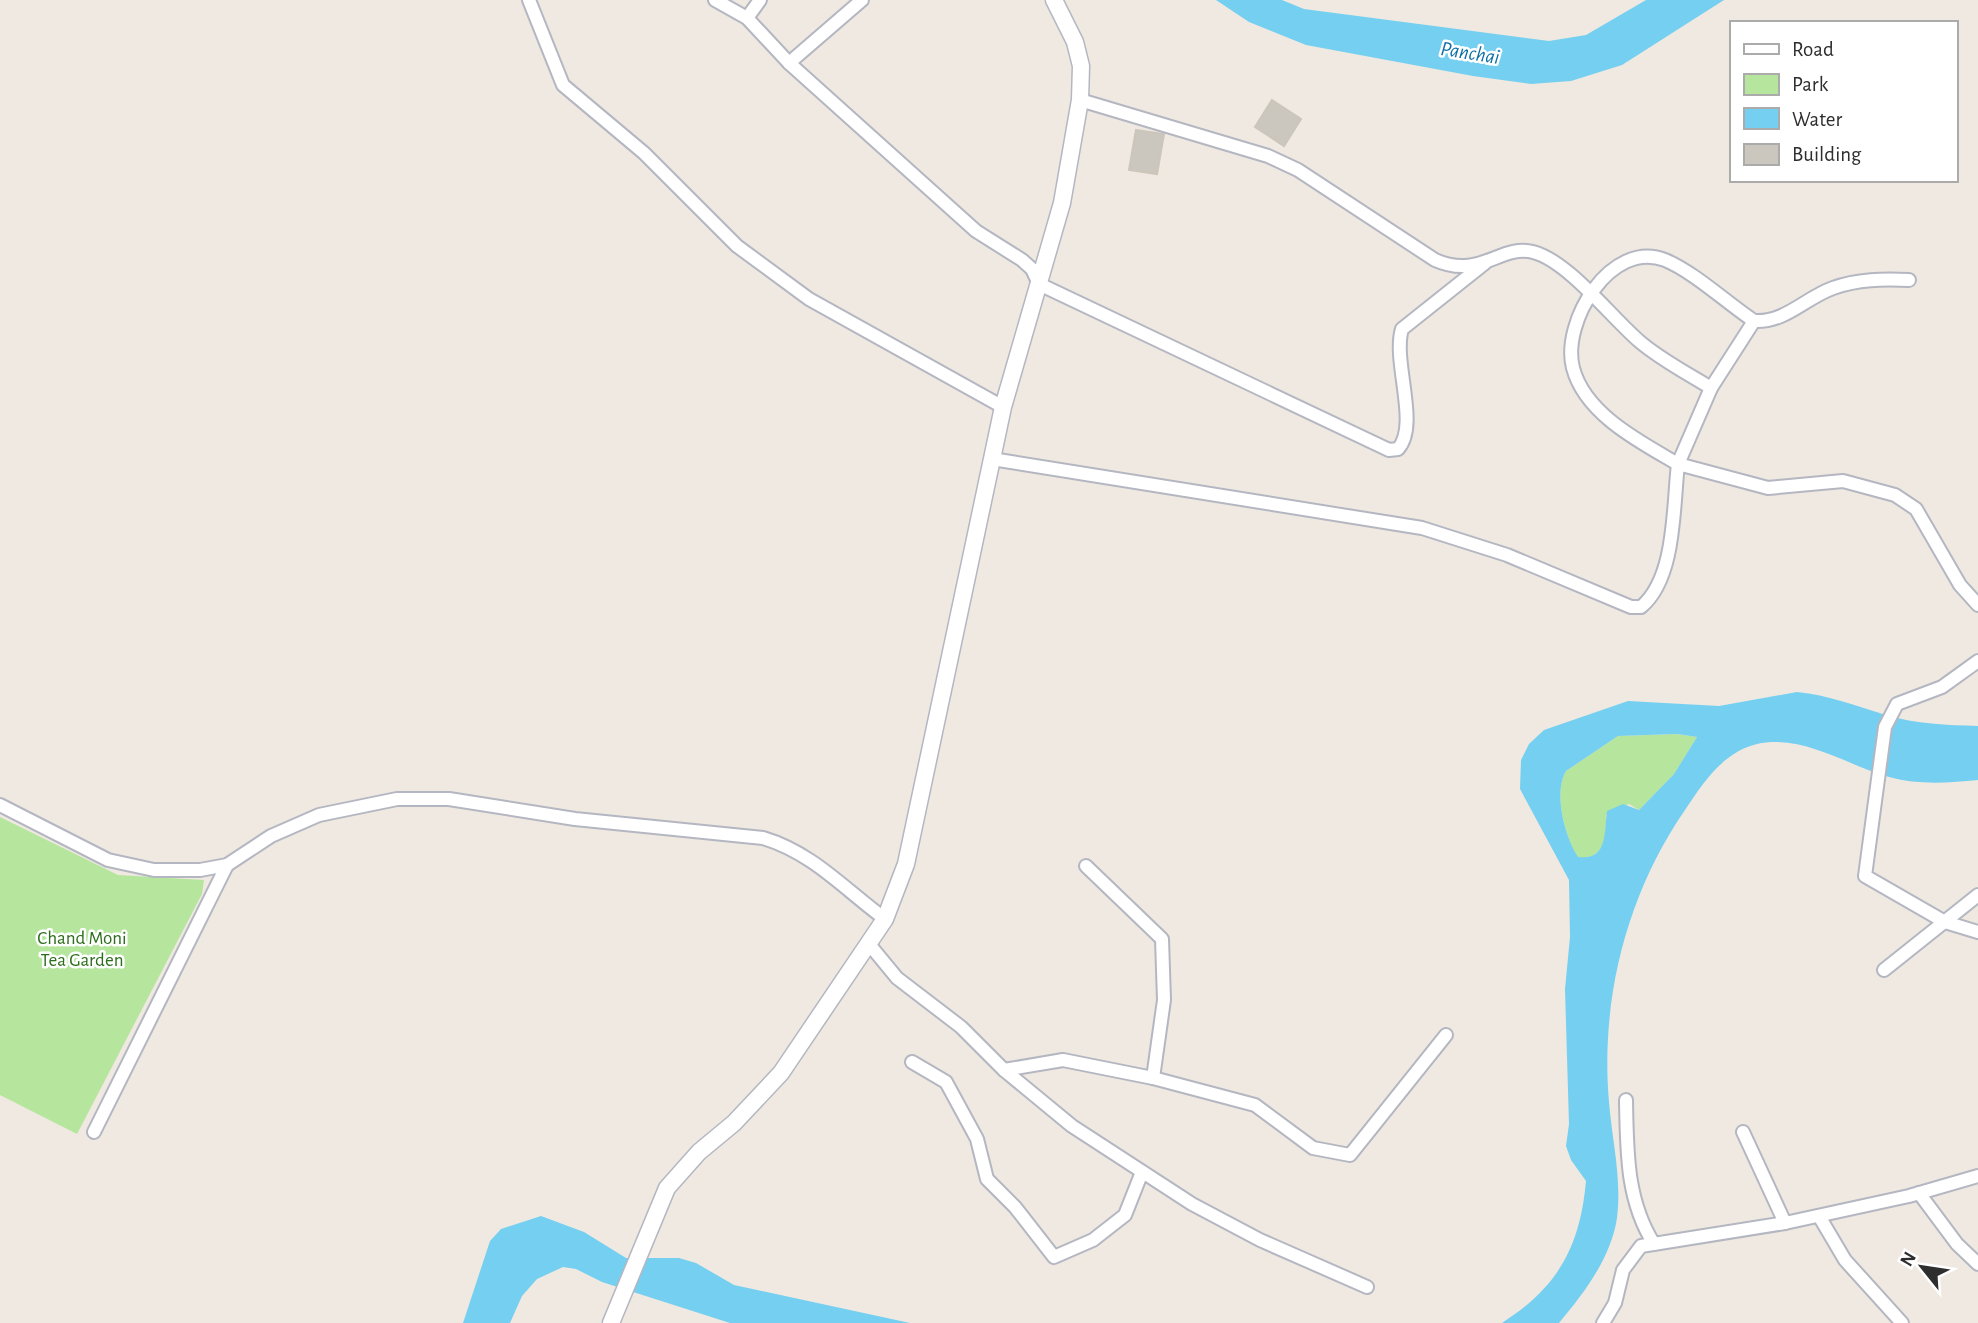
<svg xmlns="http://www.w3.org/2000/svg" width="1978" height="1323" viewBox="0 0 1978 1323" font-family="'Alegreya Sans',sans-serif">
<rect width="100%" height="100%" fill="#efe9e1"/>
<!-- green -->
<g fill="#b6e59e">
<path d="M 1677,734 L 1697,737 L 1674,774 L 1639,810 L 1629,804 L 1606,815 C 1606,837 1605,860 1578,858 C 1565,837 1553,793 1566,771 L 1618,736 Z"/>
<path d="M 0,817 L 118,875 L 204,880 L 202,894 L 77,1134 L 0,1095 Z"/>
</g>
<!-- water -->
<g fill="#75cff0" fill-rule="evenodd">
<path d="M 1216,0 L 1282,0 L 1304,9 L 1549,41 L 1586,35 L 1646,0 L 1724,0 L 1622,65 L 1571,81 L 1531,84 L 1473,76 L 1306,45 L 1249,22 Z"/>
<path d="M 1797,692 C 1828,695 1856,706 1886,715 C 1916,724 1947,725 1978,726 L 1978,780 C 1948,783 1918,785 1889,777 C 1846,765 1803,734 1757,744 C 1723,752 1703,783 1685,810 C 1627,894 1600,999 1609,1102 C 1612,1140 1622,1179 1617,1218 C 1611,1258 1584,1293 1559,1323 L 1502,1323 C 1558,1287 1580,1247 1586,1181 L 1571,1160 L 1566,1146 L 1569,1124 L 1565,989 L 1570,937 L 1569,880 L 1520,789 L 1521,760 L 1529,744 L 1544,730 L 1628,701 L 1719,706 ZM 1677,734 L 1697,737 L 1674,774 L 1639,810 L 1623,804 L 1607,811 C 1604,832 1608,861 1578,857 C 1565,837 1553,793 1566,771 L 1618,736 Z"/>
<path d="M 541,1216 L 584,1232 L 626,1258 L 679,1258 L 696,1263 L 734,1285 L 910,1323 L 730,1323 L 602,1282 L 576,1269 L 563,1267 L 537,1279 L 522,1296 L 510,1323 L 463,1323 L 490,1241 L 501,1229 Z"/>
</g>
<!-- building -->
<g fill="#cbc7bf" stroke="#cbc5ba" stroke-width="2">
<path d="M 1272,100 L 1301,119 L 1284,146 L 1255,127 Z"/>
<path d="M 1136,130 L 1164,134 L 1157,174 L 1129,170 Z"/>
</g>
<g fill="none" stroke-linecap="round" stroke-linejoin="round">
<!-- minor casing -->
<g stroke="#b4b7c1" stroke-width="16">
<g id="minor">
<path d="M 529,0 L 563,85 L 644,153 L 737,246 L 809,299 L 1003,407"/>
<path d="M 715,0 L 747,18 L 789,63 L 976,231 L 1022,260 L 1032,269 L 1039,284 L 1389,450 L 1398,449 C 1420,425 1392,361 1402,329 L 1485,263"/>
<path d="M 747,18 L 760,0"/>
<path d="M 789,63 L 862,0"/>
<path d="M 1080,100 L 1268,156 L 1298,170 L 1435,260 C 1480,280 1500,244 1533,252 C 1568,261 1611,317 1639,341 C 1661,360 1687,373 1711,388"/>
<path d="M 1754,321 L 1711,388 L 1678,464 C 1640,442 1585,414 1573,368 C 1561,322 1611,239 1665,260 C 1694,272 1727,303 1754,321 C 1785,323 1805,298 1833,288 C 1858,279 1883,279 1909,280"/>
<path d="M 992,459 L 1422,528 L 1507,555 L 1631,607 L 1641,607 C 1676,578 1673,506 1678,464 L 1768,488 L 1843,481 L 1895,495 L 1916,509 L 1960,585 L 1978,605"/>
<path d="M 1978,661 L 1942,687 L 1897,704 L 1885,727 L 1865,876 L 1945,922 L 1978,932"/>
<path d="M 0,805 L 108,860 L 154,870 L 200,870 L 227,865 L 271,836 L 319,815 L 397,799 L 449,799 L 575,819 L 763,838 C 813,853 844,889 885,919"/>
<path d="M 1086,866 L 1162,939 L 1164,1000 L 1153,1078"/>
<path d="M 869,944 L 897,978 L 961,1027 L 1004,1070 L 1072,1126 L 1192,1204 L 1260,1240 L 1367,1287"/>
<path d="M 1884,970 L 1978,895"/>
<path d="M 912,1062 L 946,1082 L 977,1139 L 987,1179 L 1015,1207 L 1054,1257 L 1093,1240 L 1125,1215 L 1142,1172"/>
<path d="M 1004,1070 L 1063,1060 L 1153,1078 L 1255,1105 L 1313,1148 L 1350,1155 L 1446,1035"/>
<path d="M 1626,1100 C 1627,1150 1626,1200 1654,1244"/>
<path d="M 94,1132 L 227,865"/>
<path d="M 1743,1132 L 1785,1223"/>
<path d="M 1919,1193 L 1957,1244 L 1978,1264"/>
<path d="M 1819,1216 L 1845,1260 L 1902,1323"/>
<path d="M 1603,1323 L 1615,1303 L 1623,1270 L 1641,1246 L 1785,1223 L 1909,1196 L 1978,1176"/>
</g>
</g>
<!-- tertiary casing -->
<g stroke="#b4b7c1" stroke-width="19">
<path id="tertiary" d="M 611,1323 L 667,1188 L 699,1152 L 734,1123 L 781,1073 L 885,919 L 906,864 L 1003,407 L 1062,203 L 1080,100 L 1081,66 L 1075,42 L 1054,0"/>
</g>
<!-- minor -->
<use href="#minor" stroke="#fff" stroke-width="12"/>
<!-- tertiary -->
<use href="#tertiary" stroke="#fff" stroke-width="16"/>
</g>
<g text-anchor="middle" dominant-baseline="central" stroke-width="5" stroke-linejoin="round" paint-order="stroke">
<!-- park labels -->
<g font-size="19" fill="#2c6e1b" stroke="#fff">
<text x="82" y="938">Chand Moni<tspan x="82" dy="22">Tea Garden</tspan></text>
</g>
<!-- water labels -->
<g font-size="21" font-style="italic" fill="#0d6fa3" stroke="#fff">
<text transform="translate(1470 53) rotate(9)">Panchai</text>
</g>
</g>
<!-- legend -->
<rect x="1730" y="21" width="228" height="161" fill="#ffffff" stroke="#ababab" stroke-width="2"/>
<rect x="1744" y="44" width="35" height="10" fill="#ffffff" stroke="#ababab" stroke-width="2"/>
<text x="1792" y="56" font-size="21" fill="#2e2e2e">Road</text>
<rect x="1744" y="74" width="35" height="21" fill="#b6e59e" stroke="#ababab" stroke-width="2"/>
<text x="1792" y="91" font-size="21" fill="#2e2e2e">Park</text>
<rect x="1744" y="108" width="35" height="21" fill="#75cff0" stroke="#ababab" stroke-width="2"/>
<text x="1792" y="126" font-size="21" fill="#2e2e2e">Water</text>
<rect x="1744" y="144" width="35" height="21" fill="#cbc7bf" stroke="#ababab" stroke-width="2"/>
<text x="1792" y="161" font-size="21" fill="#2e2e2e">Building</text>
<!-- north arrow -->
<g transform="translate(1922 1267) rotate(300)" stroke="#ffffff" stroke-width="5" paint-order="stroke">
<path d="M0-5L12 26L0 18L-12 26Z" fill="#2e2e2e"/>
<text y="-10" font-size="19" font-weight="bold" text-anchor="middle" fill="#2e2e2e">N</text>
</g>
</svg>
